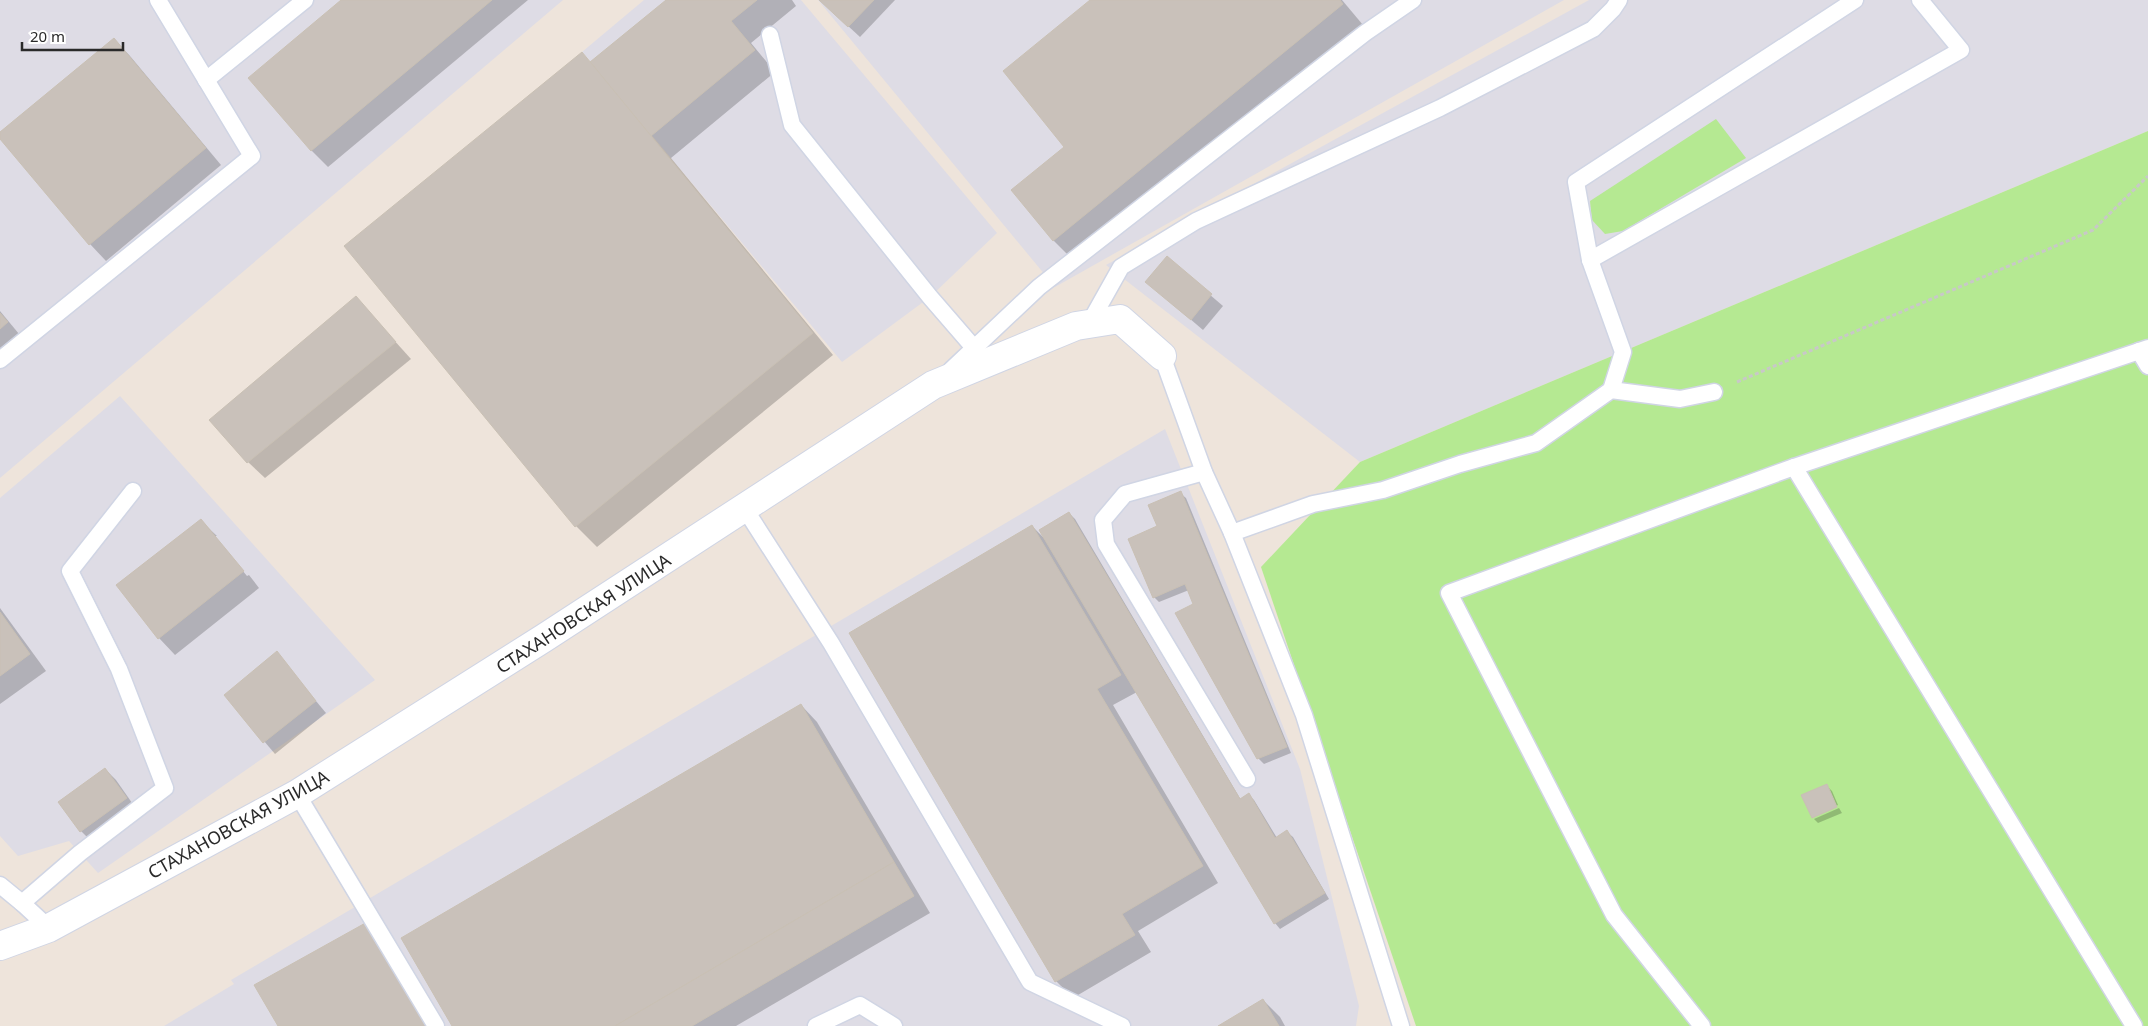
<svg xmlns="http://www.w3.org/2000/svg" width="2148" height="1026" viewBox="0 0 2148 1026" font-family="'Noto Sans',sans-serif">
<rect width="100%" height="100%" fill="#eee4db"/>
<!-- industrial -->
<g fill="#dedce5">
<path d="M 0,0 L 563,0 L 0,478 Z"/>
<path d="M 644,0 L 801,0 L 997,233 L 930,297 L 842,362 L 582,52 Z"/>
<path d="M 818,0 L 1564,0 L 1055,287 Z"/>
<path d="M 1589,0 L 2148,0 L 2148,131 L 1360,462 L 1106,265 Z"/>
<path d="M 120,396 L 375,680 L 98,873 L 69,841 L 18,856 L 0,836 L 0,498 Z"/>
<path d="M 1165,429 L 1300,769 L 1359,1006 L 1356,1026 L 164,1026 L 234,984 L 231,980 Z"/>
</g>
<!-- green -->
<g fill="#b5e992">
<path d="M 1716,119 L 1746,158 L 1623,231 L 1605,234 L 1592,220 L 1590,201 Z"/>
<path d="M 2148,131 L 2148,1026 L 1416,1026 L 1261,567 L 1360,462 Z"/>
</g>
<!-- shadow -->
<g fill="#0003">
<path d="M 343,0 L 528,0 L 328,167 L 312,151 L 250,78 Z"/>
<path d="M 668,0 L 792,0 L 796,6 L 751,43 L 775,72 L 671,158 L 833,355 L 597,547 L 576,526 L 346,246 L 591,63 Z"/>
<path d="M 820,0 L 895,0 L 860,37 Z"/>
<path d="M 1092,0 L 1342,0 L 1363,25 L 1074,261 L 1053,240 L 1066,147 Z"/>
<path d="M 114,39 L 130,56 L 221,165 L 106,261 L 90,244 L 0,137 L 0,133 Z"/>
<path d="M 1167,258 L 1223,306 L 1203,330 L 1147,282 Z"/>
<path d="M 356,298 L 411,359 L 265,478 L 248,462 Z"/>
<path d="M 0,311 L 24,340 L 0,359 Z"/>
<path d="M 1180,493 L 1186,498 L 1291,753 L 1264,764 L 1258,758 L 1189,590 L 1159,602 L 1154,597 Z"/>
<path d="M 1069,513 L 1075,519 L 1241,800 L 1249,795 L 1254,800 L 1277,838 L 1287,832 L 1293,837 L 1329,899 L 1280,929 L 1275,923 L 1137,692 L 1113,705 L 1218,883 L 1138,931 L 1151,952 L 1073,998 L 1056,981 L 850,634 L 1032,526 L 1046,540 Z"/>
<path d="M 201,521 L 217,536 L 214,536 L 247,576 L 249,575 L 259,588 L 175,655 L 159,638 Z"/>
<path d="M 0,608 L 46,671 L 0,704 Z"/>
<path d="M 276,653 L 326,713 L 275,754 L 225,695 Z"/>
<path d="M 801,705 L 817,722 L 930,913 L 736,1026 L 454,1026 Z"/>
<path d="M 105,769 L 116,780 L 137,810 L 92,842 L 81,831 Z"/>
<path d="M 1826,785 L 1832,791 L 1838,805 L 1813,816 L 1813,818 L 1803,796 Z"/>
<path d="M 1839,808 L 1842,813 L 1818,823 L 1814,819 Z"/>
<path d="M 1263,1000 L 1280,1017 L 1285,1026 L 1220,1026 Z"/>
</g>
<!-- building -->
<g fill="#c9c1ba" stroke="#c9c0b4">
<path d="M 341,0 L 492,0 L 311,151 L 248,78 Z"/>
<path d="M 666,0 L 757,0 L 731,21 L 755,50 L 651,136 L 590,62 Z"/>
<path d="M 819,0 L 874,0 L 848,27 Z"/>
<path d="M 1090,0 L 1340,0 L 1343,4 L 1053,241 L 1011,190 L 1064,147 L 1003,71 Z"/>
<path d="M 114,38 L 206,148 L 89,245 L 0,139 L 0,132 Z"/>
<path d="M 582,52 L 813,333 L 575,527 L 344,246 Z"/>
<path d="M 1167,256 L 1212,294 L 1191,320 L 1145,282 Z"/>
<path d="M 356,296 L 396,342 L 247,463 L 209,420 Z"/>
<path d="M 0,313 L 8,322 L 0,329 Z"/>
<path d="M 1181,491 L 1287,747 L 1257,759 L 1175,613 L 1193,604 L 1185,584 L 1153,598 L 1128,539 L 1157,526 L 1148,505 Z"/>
<path d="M 1069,512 L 1240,799 L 1249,793 L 1275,838 L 1287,830 L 1325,893 L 1274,924 L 1039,530 Z"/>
<path d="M 201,519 L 244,571 L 158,639 L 116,585 Z"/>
<path d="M 1032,525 L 1121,675 L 1097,689 L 1203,866 L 1122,914 L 1135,935 L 1055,982 L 849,633 Z"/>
<path d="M 0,612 L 30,654 L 0,676 Z"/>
<path d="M 277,651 L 316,701 L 263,743 L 224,695 Z"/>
<path d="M 801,704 L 894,862 L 615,1026 L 452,1026 L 401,938 Z"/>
<path d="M 105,768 L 127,798 L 80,832 L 58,802 Z"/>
<path d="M 1827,784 L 1837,807 L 1812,818 L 1801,795 Z"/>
<path d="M 894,862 L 914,896 L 692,1026 L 615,1026 Z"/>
<path d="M 369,921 L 429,1026 L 278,1026 L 254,985 Z"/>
<path d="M 1263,999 L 1279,1026 L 1218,1026 Z"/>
</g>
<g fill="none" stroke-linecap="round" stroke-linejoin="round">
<!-- service casing -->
<g stroke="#d0d5e4" stroke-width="19">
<g id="service">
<path d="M 770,35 L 792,125 L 930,297 L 975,349"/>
<path d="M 206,80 L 305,0"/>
<path d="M 1590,260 L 1961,50 L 1920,0"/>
<path d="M 1089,324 L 1121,267 L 1196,221 L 1440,108 L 1593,29 L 1613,9 L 1619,0"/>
<path d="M 2139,351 L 2148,366"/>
<path d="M 1162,356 L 1204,472 L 1232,533 L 1304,715 L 1401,1026"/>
<path d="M 0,360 L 252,156 L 158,0"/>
<path d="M 951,370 L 1039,287 L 1365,33 L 1413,0"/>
<path d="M 1611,390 L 1623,352 L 1590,260 L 1576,182 L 1855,0"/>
<path d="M 1794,467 L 2134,1026"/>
<path d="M 1204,472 L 1125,494 L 1103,520 L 1106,544 L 1247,779"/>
<path d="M 745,509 L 831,643 L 1030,982 L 1122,1026"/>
<path d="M 1232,533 L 1313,504 L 1383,490 L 1460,464 L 1536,443 L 1611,390 L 1680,399 L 1714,392"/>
<path d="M 297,794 L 436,1026"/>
<path d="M 0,885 L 22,903 L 49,928"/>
<path d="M 22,903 L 80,853 L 165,788 L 119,669 L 70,571 L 133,491"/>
<path d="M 816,1026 L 860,1005 L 894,1026"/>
<path d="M 1702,1026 L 1614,915 L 1449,593 L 1794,467 L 2148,348"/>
</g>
</g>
<!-- minor casing -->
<g stroke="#d0d5e4" stroke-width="30">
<path id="minor" d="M 0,946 L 49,928 L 297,794 L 544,638 L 933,385 L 1076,326 L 1120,319 L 1162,356"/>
</g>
<!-- path -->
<path stroke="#c8c8c8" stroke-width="3" stroke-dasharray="4 2.5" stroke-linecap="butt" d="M 1737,382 L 2093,230 L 2148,176"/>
<!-- service -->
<use href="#service" stroke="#fff" stroke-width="16"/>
<!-- minor -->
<use href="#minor" stroke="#fff" stroke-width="28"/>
</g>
<g text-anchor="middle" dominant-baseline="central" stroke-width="4" stroke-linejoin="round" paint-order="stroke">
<!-- street labels -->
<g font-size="18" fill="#2a2a2a" stroke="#fff">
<text transform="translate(583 613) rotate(-33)">СТАХАНОВСКАЯ УЛИЦА</text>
<text transform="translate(238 824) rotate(-29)">СТАХАНОВСКАЯ УЛИЦА</text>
</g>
</g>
<!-- scale -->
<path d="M22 42v8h101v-8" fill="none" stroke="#2a2a2a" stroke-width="2.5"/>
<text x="30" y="42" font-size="15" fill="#2a2a2a" stroke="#ffffff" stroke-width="4" paint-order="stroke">20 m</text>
</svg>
